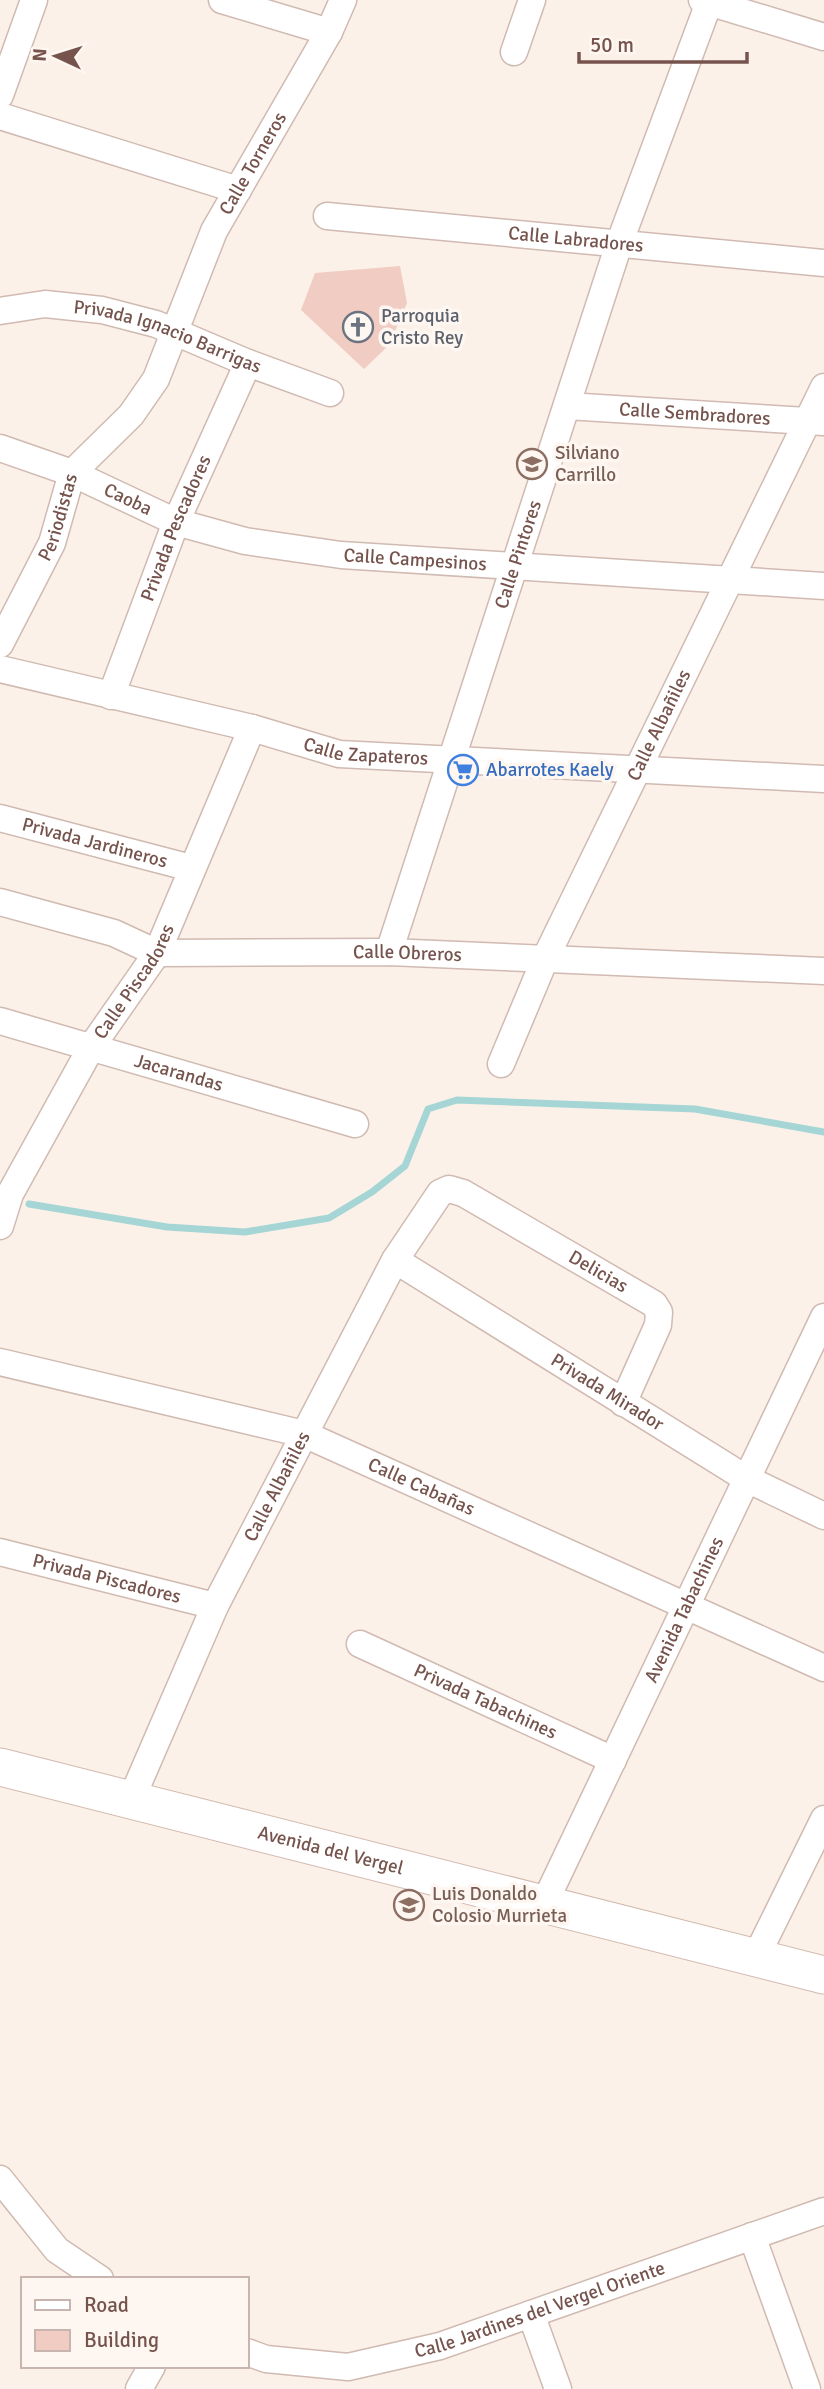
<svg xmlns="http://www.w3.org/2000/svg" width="824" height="2389" viewBox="0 0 824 2389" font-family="Signika,sans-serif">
<rect width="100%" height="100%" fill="#fcf1e9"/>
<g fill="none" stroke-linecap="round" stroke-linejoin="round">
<!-- stream -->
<path stroke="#a5d6d5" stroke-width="7" d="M 29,1204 L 167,1227 L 245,1232 L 329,1218 L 372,1192 L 405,1166 L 428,1109 L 457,1100 L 695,1109 L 824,1132"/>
</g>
<!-- building -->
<path fill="#f0ccc2" d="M 400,266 L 407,303 L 389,345 L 364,369 L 301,310 L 315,273 Z"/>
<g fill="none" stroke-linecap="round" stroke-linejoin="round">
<!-- street casing -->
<g stroke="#d0bab1" stroke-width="29">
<g id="street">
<path d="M 222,0 L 329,32"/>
<path d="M 702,0 L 824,37"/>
<path d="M 514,52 L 532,0"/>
<path d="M 0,95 L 34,0"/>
<path d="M 0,116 L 238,190"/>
<path id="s1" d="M 327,216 L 824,263"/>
<path id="s2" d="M 0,311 L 45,304 L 102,310 L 156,324 L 248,363 L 330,393"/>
<path id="s3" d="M 567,406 L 823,422"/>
<path id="s4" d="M 0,448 L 72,473 L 176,522 L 245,541 L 341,555 L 824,586"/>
<path id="s5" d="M 0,644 L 52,543 L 72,473 L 131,415 L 156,379 L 214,231 L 329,32 L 343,0"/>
<path id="s6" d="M 0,669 L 252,728 L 339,754 L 824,779"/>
<path id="s7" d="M 111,696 L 176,522 L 248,363"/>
<path id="s8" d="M 0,818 L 191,868"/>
<path id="s9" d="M 0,902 L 114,933 L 157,953 L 389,952 L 824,971"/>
<path id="s10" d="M 389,952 L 619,244 L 710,0"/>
<path id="s11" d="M 0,1021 L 355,1124"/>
<path id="s12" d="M 501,1064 L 545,959 L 824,387"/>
<path id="s13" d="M 0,1226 L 10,1194 L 92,1046 L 157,953 L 252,728"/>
<path id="s14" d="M 395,1260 L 747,1479 L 824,1516"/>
<path id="s15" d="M 0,1362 L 304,1434 L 824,1668"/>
<path id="s16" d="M 0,1552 L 215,1606"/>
<path id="s17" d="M 360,1644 L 613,1760"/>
<path id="s18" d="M 131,1800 L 215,1606 L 395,1260 L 440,1193 L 449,1189 L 463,1193 L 654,1304 L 659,1312 L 658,1325 L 623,1403"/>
<path id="s19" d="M 544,1904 L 824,1317"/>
<path d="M 756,1957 L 824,1819"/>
<path d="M 0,2179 L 57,2250 L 100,2279"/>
<path d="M 752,2236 L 807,2389"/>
<path d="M 531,2314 L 558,2389"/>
<path id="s20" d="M 247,2352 L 266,2359 L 348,2367 L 440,2346 L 824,2211"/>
<path d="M 139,2389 L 152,2366"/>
</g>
</g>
<!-- secondary casing -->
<g stroke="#d3b9af" stroke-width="39">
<g id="secondary">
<path id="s21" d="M 0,1767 L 824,1975"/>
</g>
</g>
<!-- street -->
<use href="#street" stroke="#fff" stroke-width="26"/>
<!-- secondary -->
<use href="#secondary" stroke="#fff" stroke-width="37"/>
</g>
<!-- icons -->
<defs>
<g id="church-ring" transform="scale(1.575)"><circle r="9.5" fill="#fef6f0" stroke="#6b7280" stroke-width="1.5"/><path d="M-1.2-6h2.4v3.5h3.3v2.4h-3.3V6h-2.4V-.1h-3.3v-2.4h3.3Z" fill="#6b7280"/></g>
<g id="school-ring" transform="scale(1.575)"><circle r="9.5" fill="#fef6f0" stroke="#8d6e63" stroke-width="1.5"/><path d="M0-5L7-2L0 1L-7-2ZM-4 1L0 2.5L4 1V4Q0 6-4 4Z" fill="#8d6e63"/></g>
<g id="supermarket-ring" transform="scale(1.575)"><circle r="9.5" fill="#fef6f0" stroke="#3f7fe0" stroke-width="1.5"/><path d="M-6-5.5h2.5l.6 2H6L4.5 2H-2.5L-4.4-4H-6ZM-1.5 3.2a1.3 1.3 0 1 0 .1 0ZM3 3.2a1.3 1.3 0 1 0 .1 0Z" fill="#3f7fe0"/></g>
</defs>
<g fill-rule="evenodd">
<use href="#church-ring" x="358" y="327"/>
<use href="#school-ring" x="532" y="464"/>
<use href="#supermarket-ring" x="463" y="770"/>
<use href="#school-ring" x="409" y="1905"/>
</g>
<g text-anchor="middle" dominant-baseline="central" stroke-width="7" stroke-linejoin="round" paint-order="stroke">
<!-- street labels -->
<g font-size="19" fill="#76544d" stroke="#fef6f0">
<text stroke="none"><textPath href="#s5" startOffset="550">Calle Torneros</textPath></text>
<text stroke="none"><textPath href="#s1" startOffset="250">Calle Labradores</textPath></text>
<text stroke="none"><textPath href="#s2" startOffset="173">Privada Ignacio Barrigas</textPath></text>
<text stroke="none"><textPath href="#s3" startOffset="128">Calle Sembradores</textPath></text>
<text stroke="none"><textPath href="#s4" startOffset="138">Caoba</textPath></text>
<text stroke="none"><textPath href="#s5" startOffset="140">Periodistas</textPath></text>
<text stroke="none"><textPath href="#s7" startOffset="180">Privada Pescadores</textPath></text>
<text stroke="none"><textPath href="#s10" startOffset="418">Calle Pintores</textPath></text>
<text stroke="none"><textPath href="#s4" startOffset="434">Calle Campesinos</textPath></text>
<text stroke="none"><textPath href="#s12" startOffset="374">Calle Albañiles</textPath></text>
<text stroke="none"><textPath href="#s6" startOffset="376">Calle Zapateros</textPath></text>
<text stroke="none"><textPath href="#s8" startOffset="98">Privada Jardineros</textPath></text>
<text stroke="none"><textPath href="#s9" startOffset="416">Calle Obreros</textPath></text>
<text stroke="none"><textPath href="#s13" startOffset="280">Calle Piscadores</textPath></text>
<text stroke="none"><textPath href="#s11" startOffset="186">Jacarandas</textPath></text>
<text stroke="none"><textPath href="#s18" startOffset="863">Delicias</textPath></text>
<text stroke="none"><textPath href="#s14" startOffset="250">Privada Mirador</textPath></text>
<text stroke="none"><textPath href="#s18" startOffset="346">Calle Albañiles</textPath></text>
<text stroke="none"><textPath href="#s15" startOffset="441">Calle Cabañas</textPath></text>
<text stroke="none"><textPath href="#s16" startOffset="110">Privada Piscadores</textPath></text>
<text stroke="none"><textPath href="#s19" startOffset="326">Avenida Tabachines</textPath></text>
<text stroke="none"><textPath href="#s17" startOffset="138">Privada Tabachines</textPath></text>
<text stroke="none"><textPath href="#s21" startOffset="341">Avenida del Vergel</textPath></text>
<text stroke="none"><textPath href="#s20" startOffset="303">Calle Jardines del Vergel Oriente</textPath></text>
</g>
<!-- worship labels -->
<g font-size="19" fill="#5b616d" stroke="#fef6f0" text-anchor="start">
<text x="381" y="316">Parroquia<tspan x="381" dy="22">Cristo Rey</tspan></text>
</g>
<!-- education labels -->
<g font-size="19" fill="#785e54" stroke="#fef6f0" text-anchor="start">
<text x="555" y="453">Silviano<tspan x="555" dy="22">Carrillo</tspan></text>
<text x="432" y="1894">Luis Donaldo<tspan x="432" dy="22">Colosio Murrieta</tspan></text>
</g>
<!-- shop labels -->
<g font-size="19" fill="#366cbe" stroke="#fef6f0" text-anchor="start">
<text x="486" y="770">Abarrotes Kaely</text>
</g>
</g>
<!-- legend -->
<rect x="21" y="2277" width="228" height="91" fill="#fef6f0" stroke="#c8b5af" stroke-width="2"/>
<rect x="35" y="2300" width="35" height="10" fill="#ffffff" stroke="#c8b5af" stroke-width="2"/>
<text x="84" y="2312" font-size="21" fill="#76544d">Road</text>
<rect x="35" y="2330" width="35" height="21" fill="#f0ccc2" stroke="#c8b5af" stroke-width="2"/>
<text x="84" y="2347" font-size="21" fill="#76544d">Building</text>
<!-- north arrow -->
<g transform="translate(56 56) rotate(274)" stroke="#fef6f0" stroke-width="5" paint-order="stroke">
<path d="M0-5L12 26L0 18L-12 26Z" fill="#76544d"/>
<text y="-10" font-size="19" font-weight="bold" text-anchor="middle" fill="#76544d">N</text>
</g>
<!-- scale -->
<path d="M579 52v10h168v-10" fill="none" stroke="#76544d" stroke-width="3.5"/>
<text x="590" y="52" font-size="21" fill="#76544d" stroke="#fef6f0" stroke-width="5" paint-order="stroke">50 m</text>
</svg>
